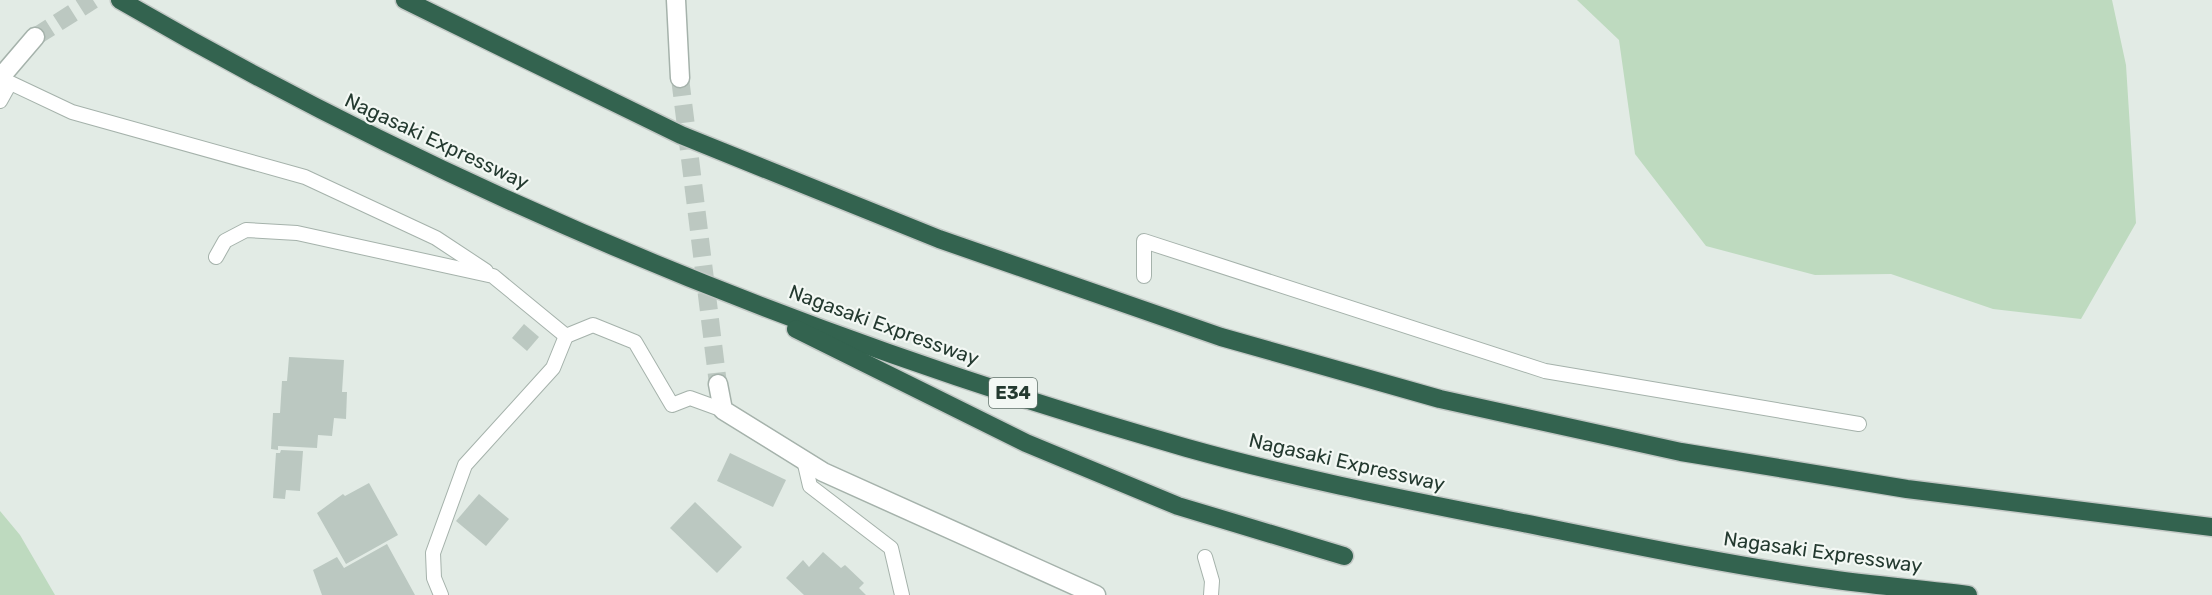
<svg xmlns="http://www.w3.org/2000/svg" width="2212" height="595" viewBox="0 0 2212 595" font-family="Rubik,sans-serif">
<rect width="100%" height="100%" fill="#e2ebe5"/>
<!-- green -->
<g fill="#bedabf">
<path d="M 1577,0 L 2112,0 L 2126,65 L 2136,223 L 2081,319 L 1993,309 L 1891,274 L 1815,275 L 1706,246 L 1635,154 L 1619,40 Z"/>
<path d="M 0,511 L 20,535 L 55,595 L 0,595 Z"/>
</g>
<!-- building -->
<g fill="#bbc8c1">
<path d="M 524,324 L 539,337 L 527,351 L 512,338 Z"/>
<path d="M 289,357 L 344,360 L 342,392 L 347,392 L 346,419 L 334,418 L 332,436 L 318,435 L 317,448 L 278,446 L 278,450 L 271,449 L 273,413 L 280,413 L 282,381 L 287,381 Z"/>
<path d="M 281,450 L 303,451 L 300,491 L 286,490 L 285,499 L 273,498 L 276,453 L 280,453 Z"/>
<path d="M 730,453 L 786,480 L 773,507 L 717,481 Z"/>
<path d="M 369,483 L 398,535 L 346,564 L 317,513 L 343,494 L 345,496 Z"/>
<path d="M 479,494 L 509,519 L 486,546 L 456,521 Z"/>
<path d="M 695,502 L 742,547 L 717,573 L 670,528 Z"/>
<path d="M 387,544 L 415,595 L 322,595 L 313,570 L 337,557 L 344,568 Z"/>
<path d="M 823,552 L 841,568 L 845,565 L 864,583 L 859,588 L 866,595 L 804,595 L 786,578 L 803,560 L 809,567 Z"/>
</g>
<g fill="none" stroke-linecap="round" stroke-linejoin="round">
<!-- street-tunnel -->
<g stroke="#bcc8c1" stroke-width="18" stroke-dasharray="18 9" stroke-linecap="butt">
<path d="M 35,37 L 93,0"/>
<path d="M 680,78 L 718,384"/>
</g>
<!-- lane casing -->
<g stroke="#a5b2ab" stroke-width="16">
<g id="lane">
<path d="M 0,78 L 72,112 L 305,177 L 436,238 L 486,271"/>
<path d="M 0,101 L 10,83"/>
<path d="M 216,257 L 225,241 L 246,230 L 297,233 L 493,276 L 566,336 L 593,325 L 635,342 L 672,405 L 690,398 L 723,410"/>
<path d="M 1144,276 L 1144,241 L 1545,371 L 1859,424"/>
<path d="M 804,460 L 810,486 L 891,548 L 902,595"/>
<path d="M 1205,557 L 1212,581 L 1211,595"/>
<path d="M 441,595 L 434,578 L 433,553 L 465,465 L 553,368 L 566,336"/>
</g>
</g>
<!-- street casing -->
<g stroke="#a5b2ab" stroke-width="21">
<g id="street">
<path d="M 676,0 L 680,78"/>
<path d="M 0,78 L 35,37"/>
<path d="M 718,384 L 723,410 L 823,472 L 1096,595"/>
</g>
</g>
<!-- highway casing -->
<g stroke="#c2c8c5" stroke-width="21">
<g id="highway">
<path d="M 120,0 C 454,194 815,342 1187,448 C 1290,477 1397,498 1503,519 C 1609,540 1715,563 1822,578 C 1870,585 1920,589 1968,595"/>
<path d="M 405,0 L 681,135 L 939,239 L 1221,337 L 1440,399 L 1681,452 L 1907,489 L 2212,527"/>
<path d="M 796,329 L 1026,443 L 1178,506 L 1344,556"/>
</g>
</g>
<!-- lane -->
<use href="#lane" stroke="#fff" stroke-width="14"/>
<!-- street -->
<use href="#street" stroke="#fff" stroke-width="18"/>
<!-- highway -->
<use href="#highway" stroke="#33634f" stroke-width="18"/>
</g>
<g text-anchor="middle" dominant-baseline="central" stroke-width="4.5" stroke-linejoin="round" paint-order="stroke">
<!-- shield labels -->
<rect fill="#f3f8f4" stroke="#62736b" stroke-width="1.5" x="989" y="378" width="48" height="30" rx="4.5"/>
<g font-size="18" font-weight="bold" fill="#243a30">
<text x="1013" y="393">E34</text>
</g>
<!-- street labels -->
<g font-size="20" fill="#243a30" stroke="#f3f8f4">
<text transform="translate(437 141) rotate(25)">Nagasaki Expressway</text>
<text transform="translate(884 325) rotate(20)">Nagasaki Expressway</text>
<text transform="translate(1347 462) rotate(13)">Nagasaki Expressway</text>
<text transform="translate(1823 552) rotate(8)">Nagasaki Expressway</text>
</g>
</g>
</svg>
